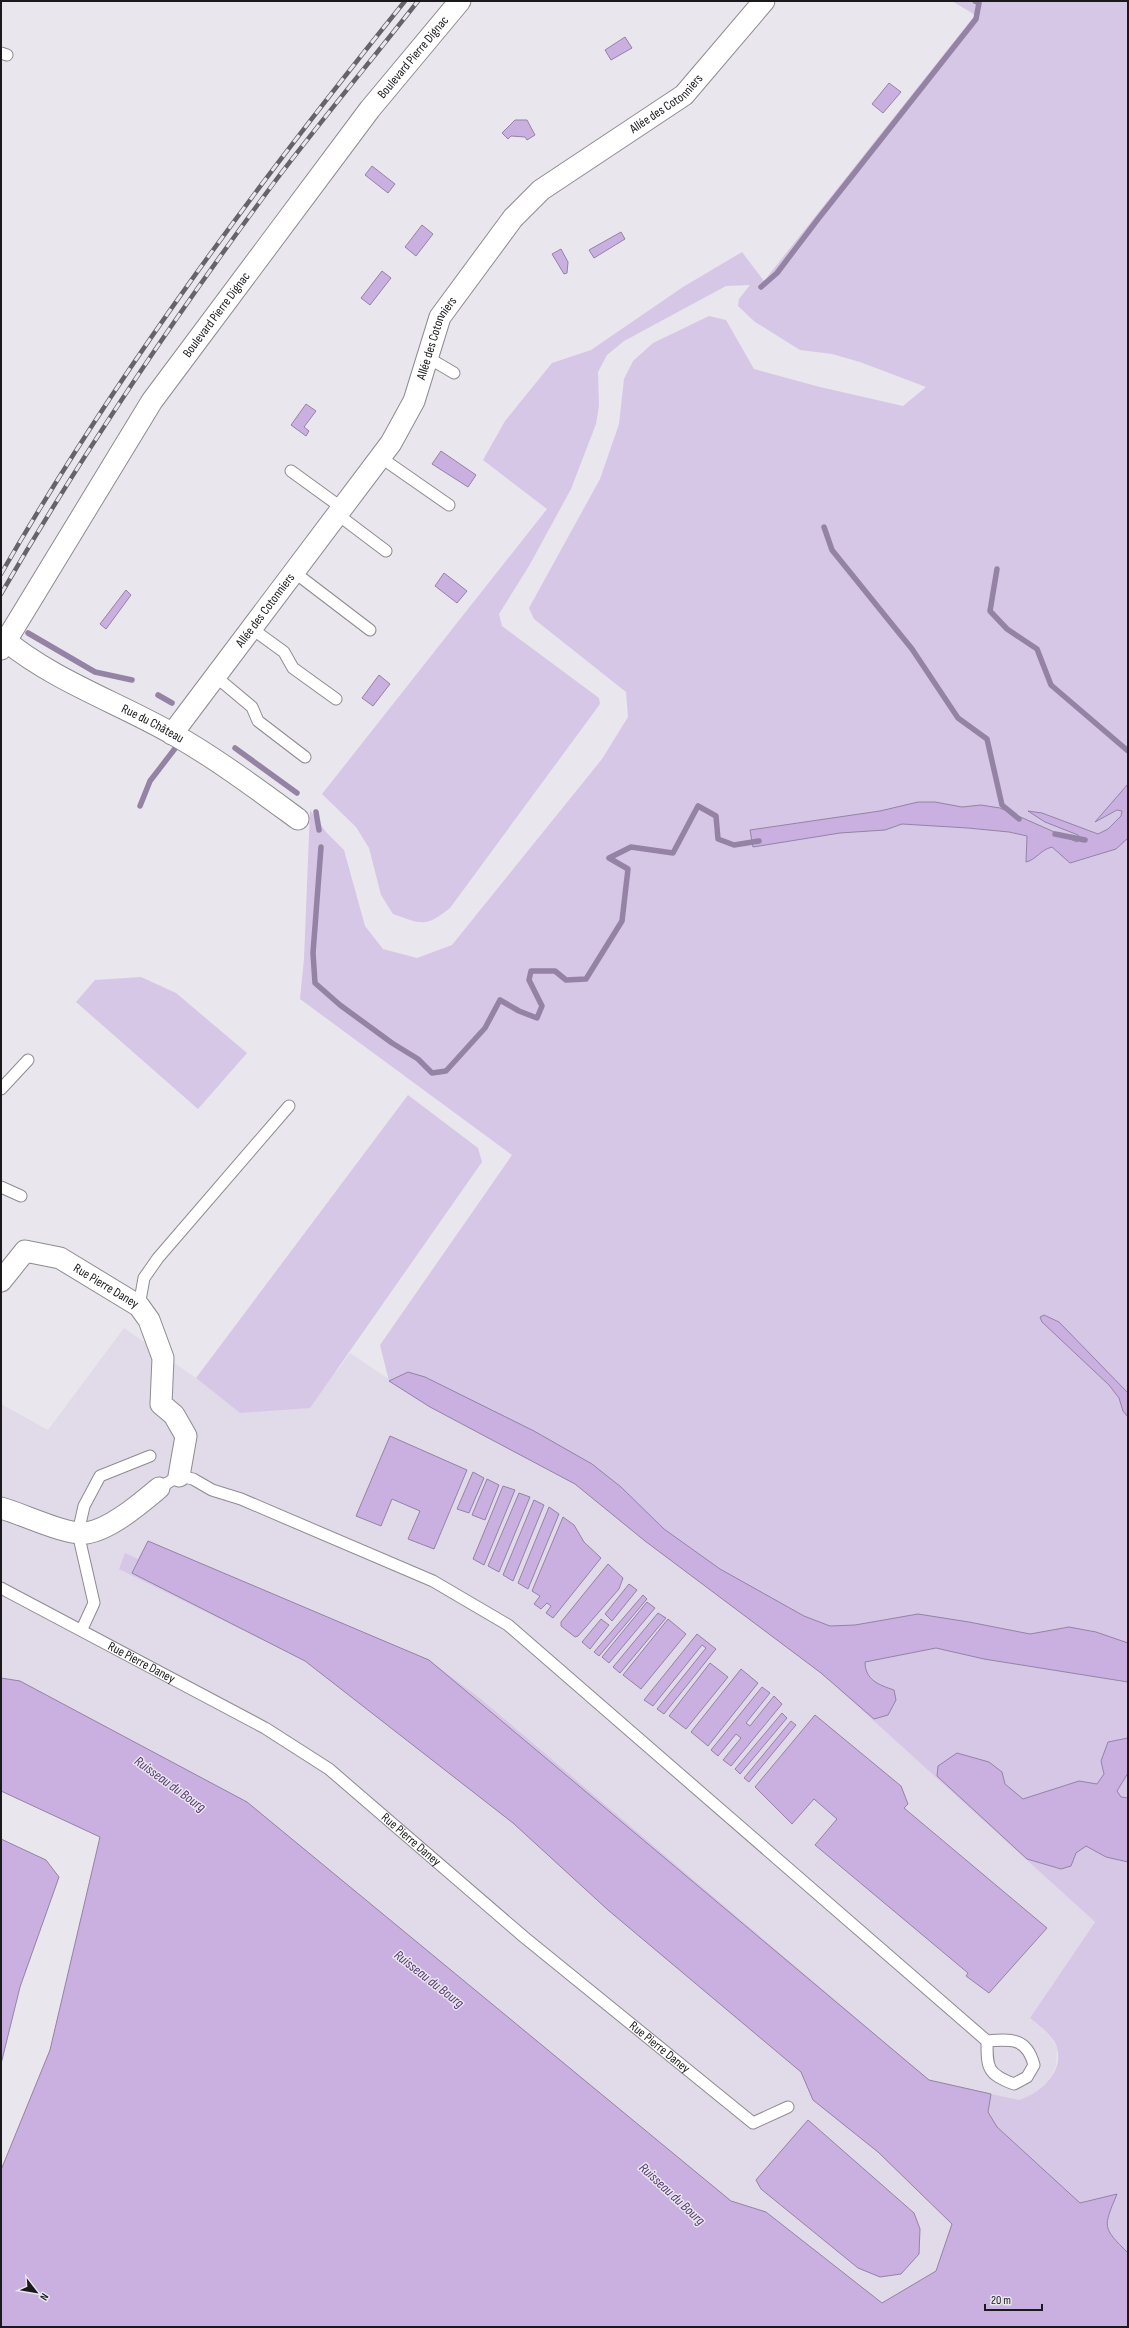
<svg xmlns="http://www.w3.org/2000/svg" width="1129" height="2328" viewBox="0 0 1129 2328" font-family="'Sofia Sans Condensed',sans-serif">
<rect width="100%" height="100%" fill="#e9e6ed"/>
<!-- built -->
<path fill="#e1dae8" d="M 124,1328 L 196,1378 L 240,1413 L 337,1371 L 350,1353 L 430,1407 L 575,1484 L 645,1541 L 821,1673 L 1095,1922 L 1030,2018 L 1050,2036 L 1057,2048 L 1056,2066 L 1048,2083 L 1031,2097 L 1019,2100 L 929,2080 L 429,1660 L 240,1629 L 305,1661 L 513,1823 L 608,1910 L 801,2072 L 813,2100 L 878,2152 L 952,2224 L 936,2271 L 883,2303 L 766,2212 L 731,2201 L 247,1802 L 20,1681 L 1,1678 L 1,1404 L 48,1430 Z"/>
<!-- green -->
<g fill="#d7c7e6">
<path d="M 952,1 L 1128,1 L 1128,2327 L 808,2327 L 1,1678 L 20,1681 L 247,1802 L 731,2201 L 766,2212 L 882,2303 L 936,2271 L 952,2224 L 878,2152 L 813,2100 L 801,2072 L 608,1910 L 513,1823 L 305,1661 L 119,1569 L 125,1553 L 138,1559 L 148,1541 L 429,1660 L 482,1700 L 929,2080 L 1019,2100 C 1040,2094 1064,2072 1057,2048 C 1054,2036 1039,2026 1030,2018 L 1095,1922 L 821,1673 L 645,1541 L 575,1484 L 430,1407 L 389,1381 L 380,1345 L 512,1155 L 300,999 L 304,959 L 310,810 L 326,832 L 344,850 L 365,926 L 383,949 L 417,958 L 452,945 L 602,759 L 628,717 L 626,692 L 534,619 L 529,608 L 600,479 L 619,424 L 624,379 L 633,361 L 653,343 L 709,316 L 726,320 L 754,369 L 820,387 L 903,406 L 926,387 L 860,362 L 832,354 L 800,350 L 755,322 L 738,306 L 739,299 L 750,285 L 726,286 L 624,341 L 607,355 L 598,372 L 599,406 L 596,424 L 571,489 L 529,566 L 499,614 L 502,626 L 599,698 L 600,704 L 450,908 C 425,928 422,924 393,914 L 381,895 L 369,848 L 356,827 L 322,794 L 547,509 L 483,460 L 505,421 L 552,363 L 591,350 L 683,287 L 742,252 L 764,281 L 975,15 Z"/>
<path d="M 141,977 L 176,993 L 247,1053 L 198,1109 L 76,1002 L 95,980 Z"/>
<path d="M 408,1095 L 478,1148 L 482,1162 L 310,1408 L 240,1413 L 196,1378 Z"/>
</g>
<!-- water -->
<g fill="#c9b0e0" stroke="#9483a5">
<path d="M 625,37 L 632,48 L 611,60 L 605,50 Z"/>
<path d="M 889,83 L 901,92 L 883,113 L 872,104 Z"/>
<path d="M 515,120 L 527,120 L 535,135 L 527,140 L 525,137 L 511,136 L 508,139 L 502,133 Z"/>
<path d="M 372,166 L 395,184 L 388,193 L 365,175 Z"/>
<path d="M 422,225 L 433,234 L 416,256 L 405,247 Z"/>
<path d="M 621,232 L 625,239 L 594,258 L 589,250 Z"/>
<path d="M 561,249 L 568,262 L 567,273 L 564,274 L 552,254 Z"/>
<path d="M 382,271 L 391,278 L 370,305 L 361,298 Z"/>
<path d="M 306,404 L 316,411 L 304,427 L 309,431 L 306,436 L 291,425 Z"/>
<path d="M 441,451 L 476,475 L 468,487 L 432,464 Z"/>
<path d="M 444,573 L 467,591 L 457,603 L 435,586 Z"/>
<path d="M 126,590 L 131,595 L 106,629 L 100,624 Z"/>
<path d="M 379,675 L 390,684 L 373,706 L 362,698 Z"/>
<path d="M 1128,784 L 1128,838 L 1116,849 L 1070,863 L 1052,847 C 1040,850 1036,860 1026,862 L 1027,836 L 1009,832 L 968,828 L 902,824 L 885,830 L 840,833 L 753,847 L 750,830 L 880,811 L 918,802 L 935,802 L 962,807 L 981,805 L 1000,808 L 1077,842 L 1081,838 L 1078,835 L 1045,822 L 1028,811 L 1042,813 L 1098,834 L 1108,829 L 1121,816 L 1122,811 L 1117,810 L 1095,822 Z"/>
<path d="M 1044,1315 L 1059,1322 L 1128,1393 L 1128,1417 L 1123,1411 L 1119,1398 L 1109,1385 L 1042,1322 L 1040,1317 Z"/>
<path d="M 408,1372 L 425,1377 L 534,1431 L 592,1464 L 621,1487 L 664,1529 L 720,1569 L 804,1616 L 830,1626 L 855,1625 L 918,1614 L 969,1622 L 1030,1634 L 1069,1627 L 1096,1632 L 1128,1643 L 1128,1682 L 984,1659 L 936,1648 L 865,1662 C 865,1680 879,1685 894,1690 L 896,1700 L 888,1715 L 874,1719 L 821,1673 L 645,1541 L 575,1484 L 430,1407 L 389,1381 Z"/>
<path d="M 390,1436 L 467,1470 L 434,1549 L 408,1539 L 420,1511 L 392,1499 L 381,1526 L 356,1516 Z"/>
<path d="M 473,1472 L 484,1478 L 469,1513 L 457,1509 Z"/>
<path d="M 487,1479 L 499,1485 L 485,1520 L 472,1515 Z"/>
<path d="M 503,1486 L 515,1490 L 484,1565 L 473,1559 Z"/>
<path d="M 519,1493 L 530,1497 L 499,1572 L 488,1566 Z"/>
<path d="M 534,1500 L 544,1505 L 513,1581 L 503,1575 Z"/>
<path d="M 549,1507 L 559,1514 L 528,1589 L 518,1583 Z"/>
<path d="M 563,1517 L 574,1525 L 584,1542 L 601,1558 L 553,1618 L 546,1613 L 551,1606 L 547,1603 L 541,1609 L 534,1604 L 540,1596 L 532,1591 Z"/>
<path d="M 148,1541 L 429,1660 L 929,2080 L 991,2094 L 988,2112 L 997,2127 L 1080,2203 L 1117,2194 C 1103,2228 1102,2227 1128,2253 L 1128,2327 L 1,2327 L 1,2170 L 50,2050 L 100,1837 L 1,1791 L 1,1678 L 20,1681 L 247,1802 L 731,2201 L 766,2212 L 882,2303 L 936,2271 L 952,2224 L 878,2152 L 813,2100 L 801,2072 L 608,1910 L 513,1823 L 305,1661 L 132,1573 Z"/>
<path d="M 608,1564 L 623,1578 L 619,1589 L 578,1636 L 575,1637 L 561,1626 L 561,1622 Z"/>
<path d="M 629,1584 L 637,1590 L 612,1621 L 605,1614 Z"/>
<path d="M 643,1595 L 647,1599 L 599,1656 L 594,1652 Z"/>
<path d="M 647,1602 L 655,1608 L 609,1663 L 602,1657 Z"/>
<path d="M 658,1613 L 666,1618 L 620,1673 L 613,1667 Z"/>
<path d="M 601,1619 L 609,1625 L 590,1649 L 582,1642 Z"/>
<path d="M 668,1619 L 686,1634 L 641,1689 L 623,1675 Z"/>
<path d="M 697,1634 L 716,1649 L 664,1714 L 657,1709 L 706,1648 L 702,1645 L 653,1706 L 644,1700 Z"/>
<path d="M 710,1663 L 728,1677 L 686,1729 L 669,1716 Z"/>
<path d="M 741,1669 L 758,1683 L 708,1746 L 691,1732 Z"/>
<path d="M 762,1687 L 770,1693 L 746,1723 L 750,1726 L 774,1696 L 782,1704 L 731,1766 L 723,1760 L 741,1738 L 736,1734 L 718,1756 L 711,1750 Z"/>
<path d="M 782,1713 L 787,1718 L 740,1774 L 735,1769 Z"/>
<path d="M 815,1715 L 901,1786 L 908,1804 L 904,1808 L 1047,1928 L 989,1993 L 966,1976 L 968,1973 L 815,1845 L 837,1819 L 814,1799 L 792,1824 L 755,1787 Z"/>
<path d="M 791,1721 L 796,1725 L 749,1782 L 744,1778 Z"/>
<path d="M 1128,1738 L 1128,1773 L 1117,1791 L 1121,1797 L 1128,1798 L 1128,1862 L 1106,1857 L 1086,1846 L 1076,1853 L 1071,1866 L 1061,1869 L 1027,1859 L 937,1776 L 938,1766 L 957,1753 L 989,1762 L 1002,1772 L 1005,1784 L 1023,1799 L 1079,1781 L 1097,1784 L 1104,1774 L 1101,1761 L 1108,1742 Z"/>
<path d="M 1,1839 L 46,1860 L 59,1877 L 20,1987 L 1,2064 Z"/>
<path d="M 808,2120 L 914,2213 L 920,2229 L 919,2254 L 901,2274 L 880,2277 L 858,2268 L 761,2189 L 756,2180 Z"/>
</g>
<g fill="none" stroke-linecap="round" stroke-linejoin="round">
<!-- stream -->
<g stroke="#9483a5" stroke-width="5.5">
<path d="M 761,287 L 777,273 L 818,219 L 976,19 L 979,3 L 975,1"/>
<path d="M 824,527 L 832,550 L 912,649 L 958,718 L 987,739 L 1002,805 L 1019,819"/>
<path d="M 997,569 L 990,611 L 1007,629 L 1037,649 L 1051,685 L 1128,751"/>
<path d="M 28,633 L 95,672 L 132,680"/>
<path d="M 158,695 L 172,703"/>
<path d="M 235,748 L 297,793"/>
<path d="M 140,806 L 150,781 L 180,742"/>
<path d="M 316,812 L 319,830"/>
<path d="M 1055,834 L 1085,840"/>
<path d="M 321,847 L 313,953 L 315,983 L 340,1005 L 392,1043 L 418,1059 L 432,1073 L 446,1071 L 485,1028 L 500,1000 L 519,1011 L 537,1018 L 542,1006 L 529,980 L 531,971 L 555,971 L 566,980 L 586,979 L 622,921 L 628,869 L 609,858 L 631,847 L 673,853 L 698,806 L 716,816 L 718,839 L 734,845 L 759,841"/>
</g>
<!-- lane casing -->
<g stroke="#8e8b91" stroke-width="13">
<g id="lane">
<path d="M 1,53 L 7,55"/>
<path d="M 427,357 L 454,373"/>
<path d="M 380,457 L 449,505"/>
<path d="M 291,471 L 342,508"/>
<path d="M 337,514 L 386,551"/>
<path d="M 294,572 L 370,630"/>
<path d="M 251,628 L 284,652 L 293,668 L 336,699"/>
<path d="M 215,676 L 252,707 L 258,721 L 305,757"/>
<path d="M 1,1089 L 28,1060"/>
<path d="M 1,1187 L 21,1196"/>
<path d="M 139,1306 L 144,1278 L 158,1258 L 289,1106"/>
<path d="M 159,1488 L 179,1476 L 193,1479 L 212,1490 L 241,1499 L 433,1581 L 508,1625 L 987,2041 C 987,2068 987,2074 1014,2084 L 1027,2077 L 1034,2065 C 1027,2038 1012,2039 987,2041"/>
<path id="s1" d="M 1,1588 L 265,1728 L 329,1769 L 524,1937 L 753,2123 L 788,2107"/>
<path d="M 82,1629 L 94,1603 L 78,1533 L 84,1506 L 100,1476 L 150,1456"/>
</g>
</g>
<!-- street casing -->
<g stroke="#8e8b91" stroke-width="23">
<g id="street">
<path id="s2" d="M 1,637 C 52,680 115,701 173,734 C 217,759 257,789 298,819"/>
<path id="s3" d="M 1,649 L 152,401 L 370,109 L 460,1"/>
<path id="s4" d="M 172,734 L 391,443 L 414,401 L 440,317 L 513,218 L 541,190 L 684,95 L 764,1"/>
<path id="s5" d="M 1,1281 L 25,1251 L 60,1258 L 139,1306 L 149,1320 L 163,1358 L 161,1404 L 174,1415 L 186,1436 L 179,1476"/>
<path d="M 1,1508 C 23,1514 65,1535 86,1533 C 110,1530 141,1503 159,1488"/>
</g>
</g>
<!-- lane -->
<use href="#lane" stroke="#fff" stroke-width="11"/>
<!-- street -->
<use href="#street" stroke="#fff" stroke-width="21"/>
<!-- rail casing -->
<g stroke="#666469" stroke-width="4.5">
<g id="rail">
<path d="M 1,574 C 118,371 258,183 405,1"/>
<path d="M 1,594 C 83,453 175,316 273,184 C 320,122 370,62 418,1"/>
</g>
</g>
<!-- rail -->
<use href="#rail" stroke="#e9e6ed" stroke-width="3" stroke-dasharray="9" stroke-linecap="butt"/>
</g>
<g text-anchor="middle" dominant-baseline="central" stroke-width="3" stroke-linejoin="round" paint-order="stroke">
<!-- street labels -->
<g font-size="13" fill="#1a191c" stroke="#e9e6ed">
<text stroke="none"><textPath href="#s3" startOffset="722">Boulevard Pierre Dignac</textPath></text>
<text stroke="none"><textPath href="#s4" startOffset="815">Allée des Cotonniers</textPath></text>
<text stroke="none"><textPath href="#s3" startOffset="398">Boulevard Pierre Dignac</textPath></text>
<text stroke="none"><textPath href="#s4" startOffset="479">Allée des Cotonniers</textPath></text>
<text stroke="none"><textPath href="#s4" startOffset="155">Allée des Cotonniers</textPath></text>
<text stroke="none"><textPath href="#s2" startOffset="175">Rue du Château</textPath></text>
<text stroke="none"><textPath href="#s5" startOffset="128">Rue Pierre Daney</textPath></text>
<text stroke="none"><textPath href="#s1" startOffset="159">Rue Pierre Daney</textPath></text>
<text stroke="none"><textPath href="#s1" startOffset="483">Rue Pierre Daney</textPath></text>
<text stroke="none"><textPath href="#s1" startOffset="807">Rue Pierre Daney</textPath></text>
</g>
<!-- water labels -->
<g font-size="14" font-style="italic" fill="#593874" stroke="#e9e6ed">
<text transform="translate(170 1784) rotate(36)">Ruisseau du Bourg</text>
<text transform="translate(429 1979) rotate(38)">Ruisseau du Bourg</text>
<text transform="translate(672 2194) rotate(43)">Ruisseau du Bourg</text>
</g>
</g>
<!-- border -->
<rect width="1129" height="2328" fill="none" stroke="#1a191c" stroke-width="4"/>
<!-- north arrow -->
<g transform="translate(36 2292) rotate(121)" stroke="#e9e6ed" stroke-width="3" paint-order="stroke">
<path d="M0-3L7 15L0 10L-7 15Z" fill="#1a191c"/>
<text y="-6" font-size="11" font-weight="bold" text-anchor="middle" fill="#1a191c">N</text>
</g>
<!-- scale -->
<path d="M985 2304v6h57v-6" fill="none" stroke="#1a191c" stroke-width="2"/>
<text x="991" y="2304" font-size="12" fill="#1a191c" stroke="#e9e6ed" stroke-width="3" paint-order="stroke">20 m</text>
</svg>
